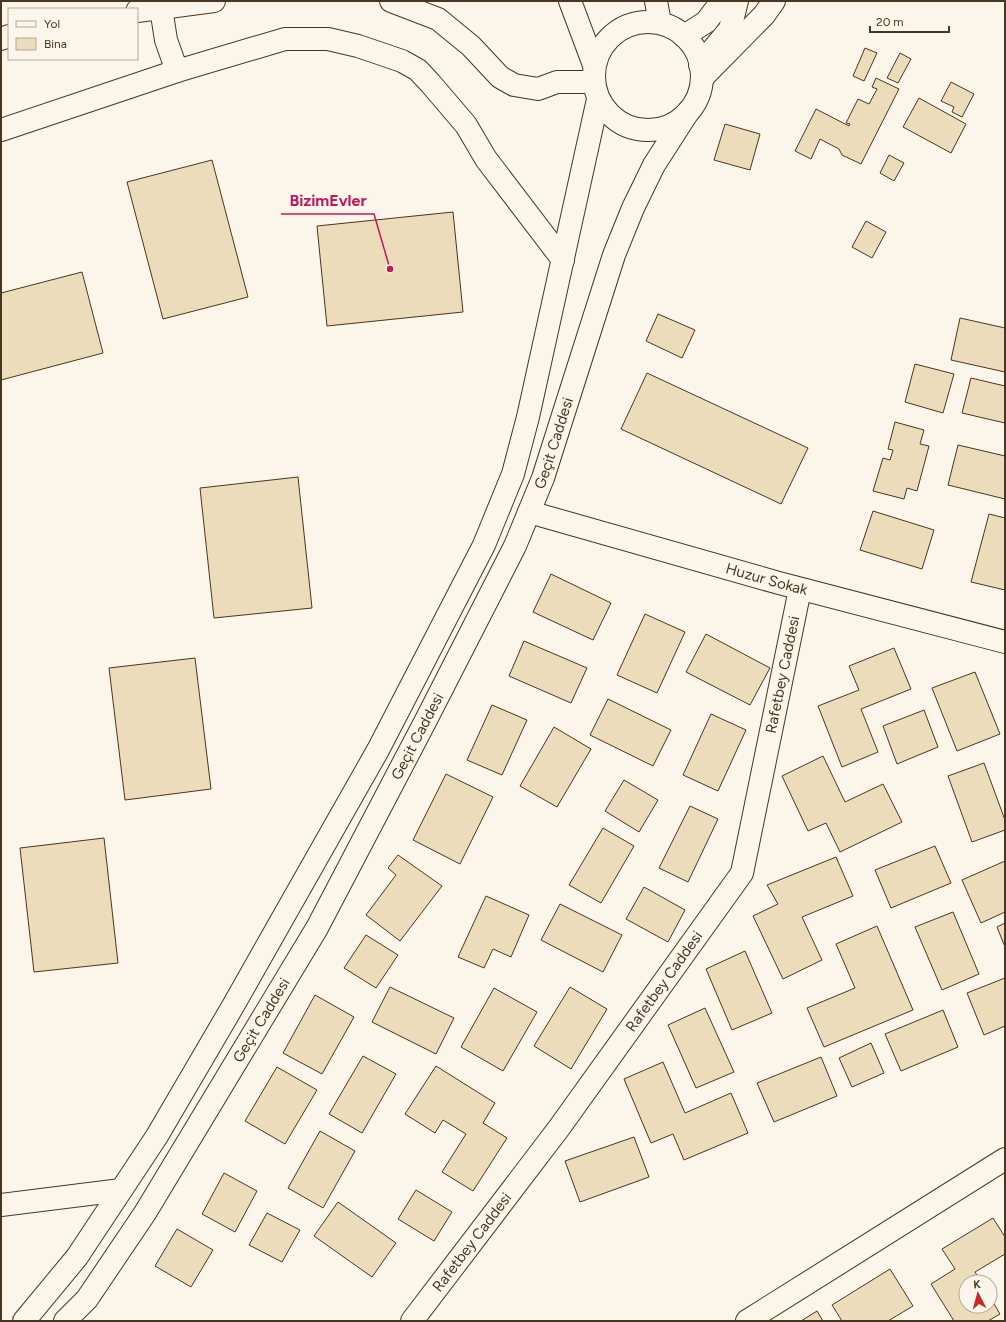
<svg xmlns="http://www.w3.org/2000/svg" width="1006" height="1322" viewBox="0 0 1006 1322" font-family="Figtree,sans-serif">
<rect width="100%" height="100%" fill="#fbf6e9"/>
<!-- building -->
<g fill="#ecdcbc" stroke="#4a3520">
<path d="M 865,48 L 877,53 L 864,81 L 853,76 Z"/>
<path d="M 900,53 L 911,59 L 898,83 L 887,78 Z"/>
<path d="M 876,78 L 899,89 L 861,164 L 842,155 L 839,149 L 820,139 L 811,159 L 795,151 L 816,109 L 849,126 L 850,124 L 846,123 L 858,99 L 869,104 L 877,89 L 872,87 Z"/>
<path d="M 951,82 L 974,94 L 962,117 L 952,112 L 954,107 L 941,101 Z"/>
<path d="M 919,98 L 966,124 L 951,153 L 903,127 Z"/>
<path d="M 725,124 L 760,134 L 750,170 L 714,160 Z"/>
<path d="M 889,155 L 904,163 L 894,181 L 880,173 Z"/>
<path d="M 212,160 L 248,297 L 163,319 L 127,182 Z"/>
<path d="M 453,212 L 463,312 L 327,326 L 317,226 Z"/>
<path d="M 866,221 L 886,232 L 872,258 L 852,247 Z"/>
<path d="M 82,272 L 103,353 L 1,380 L 1,293 Z"/>
<path d="M 658,314 L 695,330 L 682,358 L 646,341 Z"/>
<path d="M 960,318 L 1005,328 L 1005,372 L 951,360 Z"/>
<path d="M 915,364 L 954,374 L 943,413 L 905,402 Z"/>
<path d="M 647,373 L 808,448 L 781,504 L 621,429 Z"/>
<path d="M 971,378 L 1005,386 L 1005,423 L 962,413 Z"/>
<path d="M 895,422 L 924,430 L 920,444 L 929,446 L 917,491 L 907,488 L 904,499 L 873,491 L 883,458 L 890,460 L 893,450 L 888,449 Z"/>
<path d="M 958,445 L 1005,456 L 1005,499 L 948,485 Z"/>
<path d="M 298,477 L 312,608 L 214,618 L 200,488 Z"/>
<path d="M 873,511 L 934,530 L 922,569 L 860,550 Z"/>
<path d="M 989,514 L 1005,518 L 1005,590 L 971,582 Z"/>
<path d="M 551,574 L 611,603 L 593,640 L 533,612 Z"/>
<path d="M 645,614 L 685,632 L 657,693 L 617,675 Z"/>
<path d="M 706,634 L 770,668 L 750,705 L 686,672 Z"/>
<path d="M 524,641 L 587,668 L 571,703 L 509,676 Z"/>
<path d="M 894,648 L 911,689 L 861,709 L 878,752 L 842,767 L 818,706 L 859,690 L 849,666 Z"/>
<path d="M 195,658 L 211,789 L 125,800 L 109,668 Z"/>
<path d="M 975,672 L 1000,734 L 957,751 L 932,688 Z"/>
<path d="M 608,699 L 671,730 L 653,766 L 590,735 Z"/>
<path d="M 492,705 L 527,720 L 502,775 L 467,760 Z"/>
<path d="M 924,710 L 938,747 L 897,764 L 883,726 Z"/>
<path d="M 711,714 L 746,730 L 718,791 L 683,775 Z"/>
<path d="M 554,727 L 591,749 L 557,807 L 520,786 Z"/>
<path d="M 823,756 L 845,802 L 883,784 L 902,822 L 840,852 L 826,823 L 808,831 L 782,776 Z"/>
<path d="M 984,763 L 1005,820 L 1005,830 L 972,842 L 948,776 Z"/>
<path d="M 446,774 L 493,797 L 460,864 L 413,840 Z"/>
<path d="M 624,780 L 658,800 L 639,832 L 605,811 Z"/>
<path d="M 690,806 L 718,819 L 688,882 L 659,868 Z"/>
<path d="M 603,828 L 634,846 L 601,903 L 569,885 Z"/>
<path d="M 104,838 L 118,963 L 34,972 L 20,848 Z"/>
<path d="M 935,846 L 951,883 L 891,908 L 875,870 Z"/>
<path d="M 398,855 L 442,886 L 400,941 L 366,915 L 396,875 L 388,868 Z"/>
<path d="M 836,857 L 853,896 L 802,917 L 822,960 L 783,979 L 753,916 L 778,904 L 767,885 Z"/>
<path d="M 1005,861 L 1005,912 L 981,923 L 962,880 Z"/>
<path d="M 644,887 L 685,910 L 668,942 L 626,919 Z"/>
<path d="M 486,896 L 529,915 L 511,957 L 493,949 L 484,968 L 458,957 Z"/>
<path d="M 560,904 L 622,935 L 603,972 L 541,940 Z"/>
<path d="M 953,912 L 979,974 L 942,990 L 915,927 Z"/>
<path d="M 1005,923 L 1005,947 L 997,927 Z"/>
<path d="M 877,926 L 913,1010 L 824,1047 L 807,1008 L 855,988 L 836,944 Z"/>
<path d="M 366,935 L 398,955 L 376,988 L 344,968 Z"/>
<path d="M 745,951 L 772,1013 L 732,1030 L 706,969 Z"/>
<path d="M 1005,978 L 1005,1026 L 984,1035 L 967,993 Z"/>
<path d="M 390,987 L 454,1018 L 436,1054 L 372,1022 Z"/>
<path d="M 570,987 L 607,1009 L 571,1069 L 534,1046 Z"/>
<path d="M 494,988 L 537,1012 L 503,1071 L 461,1047 Z"/>
<path d="M 315,995 L 354,1017 L 322,1074 L 283,1053 Z"/>
<path d="M 705,1008 L 734,1072 L 696,1088 L 668,1025 Z"/>
<path d="M 943,1010 L 958,1047 L 901,1071 L 885,1034 Z"/>
<path d="M 871,1043 L 884,1073 L 852,1087 L 839,1058 Z"/>
<path d="M 363,1056 L 396,1074 L 362,1133 L 329,1114 Z"/>
<path d="M 821,1057 L 837,1096 L 774,1122 L 757,1083 Z"/>
<path d="M 663,1062 L 685,1113 L 731,1093 L 748,1133 L 684,1160 L 673,1134 L 651,1143 L 624,1079 Z"/>
<path d="M 436,1066 L 495,1103 L 483,1123 L 507,1138 L 473,1191 L 442,1172 L 466,1134 L 443,1120 L 435,1133 L 405,1114 Z"/>
<path d="M 277,1067 L 317,1090 L 285,1144 L 245,1121 Z"/>
<path d="M 320,1131 L 355,1151 L 323,1208 L 288,1188 Z"/>
<path d="M 634,1137 L 649,1177 L 580,1202 L 565,1161 Z"/>
<path d="M 224,1173 L 257,1191 L 235,1232 L 202,1214 Z"/>
<path d="M 416,1190 L 452,1212 L 434,1241 L 398,1219 Z"/>
<path d="M 338,1202 L 396,1243 L 372,1277 L 314,1236 Z"/>
<path d="M 267,1213 L 300,1230 L 282,1262 L 249,1245 Z"/>
<path d="M 993,1218 L 1005,1237 L 1005,1254 L 975,1272 L 981,1282 L 966,1282 L 966,1306 L 990,1306 L 990,1297 L 1000,1314 L 988,1321 L 954,1321 L 931,1284 L 955,1269 L 942,1249 Z"/>
<path d="M 177,1229 L 213,1250 L 191,1287 L 155,1266 Z"/>
<path d="M 890,1269 L 913,1306 L 888,1321 L 842,1321 L 832,1305 Z"/>
<path d="M 817,1311 L 823,1321 L 801,1321 Z"/>
</g>
<g fill="none" stroke-linecap="round" stroke-linejoin="round">
<!-- minor casing -->
<g stroke="#4a3520" stroke-width="24">
<g id="minor">
<path d="M 391,1 L 438,19 L 471,46 L 500,77 L 514,85 L 538,89 L 557,82 L 593,82"/>
<path d="M 161,8 L 214,1"/>
<path d="M 137,11 L 161,8 L 166,40 L 177,71 L 285,39 L 328,39 L 358,46 L 402,61 L 418,70 L 431,84 L 466,125 L 486,159 L 563,260"/>
<path d="M 1,39 L 9,36"/>
<path d="M 1,130 L 177,71"/>
<path id="s1" d="M 529,512 L 779,583 L 1005,642"/>
<path d="M 1,1205 L 121,1190"/>
<path id="s2" d="M 412,1321 L 559,1128 L 742,873 L 800,589"/>
<path d="M 747,1321 L 1005,1159"/>
</g>
</g>
<!-- major casing -->
<g stroke="#4a3520" stroke-width="24">
<g id="major">
<circle cx="648" cy="76" r="54"/>
<path d="M 684,36 L 706,22 L 722,1"/>
<path d="M 700,65 L 730,29 L 737,1"/>
<path d="M 24,1321 L 77,1257 L 157,1136 L 233,1006 L 378,750 L 484,545 L 513,474 L 528,417 L 598,99"/>
<path id="s3" d="M 65,1321 L 87,1299 L 145,1213 L 317,928 L 426,720 L 515,546 L 543,478 L 614,255 L 633,208 L 654,165 L 688,112"/>
</g>
</g>
<!-- highway casing -->
<g stroke="#4a3520" stroke-width="24">
<g id="highway">
<path d="M 570,1 L 594,65"/>
<path d="M 656,1 L 660,23"/>
<path d="M 702,78 L 764,15 L 774,1"/>
</g>
</g>
<!-- minor -->
<use href="#minor" stroke="#fbf6e9" stroke-width="22"/>
<!-- major -->
<use href="#major" stroke="#fbf6e9" stroke-width="22"/>
<!-- highway -->
<use href="#highway" stroke="#fbf6e9" stroke-width="22"/>
</g>
<g text-anchor="middle" dominant-baseline="central" stroke-width="3" stroke-linejoin="round" paint-order="stroke">
<!-- street labels -->
<g font-size="15" fill="#4a3520" stroke="#fbf6e9">
<text stroke="none"><textPath href="#s3" startOffset="1008">Geçit Caddesi</textPath></text>
<text stroke="none"><textPath href="#s1" startOffset="247">Huzur Sokak</textPath></text>
<text stroke="none"><textPath href="#s2" startOffset="759">Rafetbey Caddesi</textPath></text>
<text stroke="none"><textPath href="#s3" startOffset="684">Geçit Caddesi</textPath></text>
<text stroke="none"><textPath href="#s2" startOffset="423">Rafetbey Caddesi</textPath></text>
<text stroke="none"><textPath href="#s3" startOffset="360">Geçit Caddesi</textPath></text>
<text stroke="none"><textPath href="#s2" startOffset="99">Rafetbey Caddesi</textPath></text>
</g>
</g>
<!-- callouts -->
<path fill="none" stroke="#c2185b" stroke-width="1.5" d="M390 269L374 214H281"/>
<circle fill="#c2185b" stroke="#fbf6e9" stroke-width="1.5" cx="390" cy="269" r="4"/>
<g font-size="16" text-anchor="middle" font-weight="bold" fill="#c2185b" stroke="#fbf6e9" stroke-width="3" stroke-linejoin="round" paint-order="stroke">
<text x="328" y="206">BizimEvler</text>
</g>
<!-- border -->
<rect width="1006" height="1322" fill="none" stroke="#4a3520" stroke-width="4"/>
<!-- legend -->
<rect x="8" y="8" width="130" height="52" fill="#fbf6e9" stroke="#b4a999"/>
<rect x="16" y="21" width="20" height="6" fill="#fbf6e9" stroke="#b4a999"/>
<text x="44" y="28" font-size="12" fill="#4a3520">Yol</text>
<rect x="16" y="38" width="20" height="12" fill="#ecdcbc" stroke="#b4a999"/>
<text x="44" y="48" font-size="12" fill="#4a3520">Bina</text>
<!-- north arrow -->
<g transform="translate(978 1294) rotate(354)"><circle r="19" fill="#fbf6e9" stroke="#b4a999"/>
<path d="M0-3L7 15L0 10L-7 15Z" fill="#c62828"/>
<text y="-6" font-size="11" font-weight="bold" text-anchor="middle" fill="#4a3520">K</text>
</g>
<!-- scale -->
<path d="M870 26v6h79v-6" fill="none" stroke="#4a3520" stroke-width="2"/>
<text x="876" y="26" font-size="12" fill="#4a3520" stroke="#fbf6e9" stroke-width="3" paint-order="stroke">20 m</text>
</svg>
